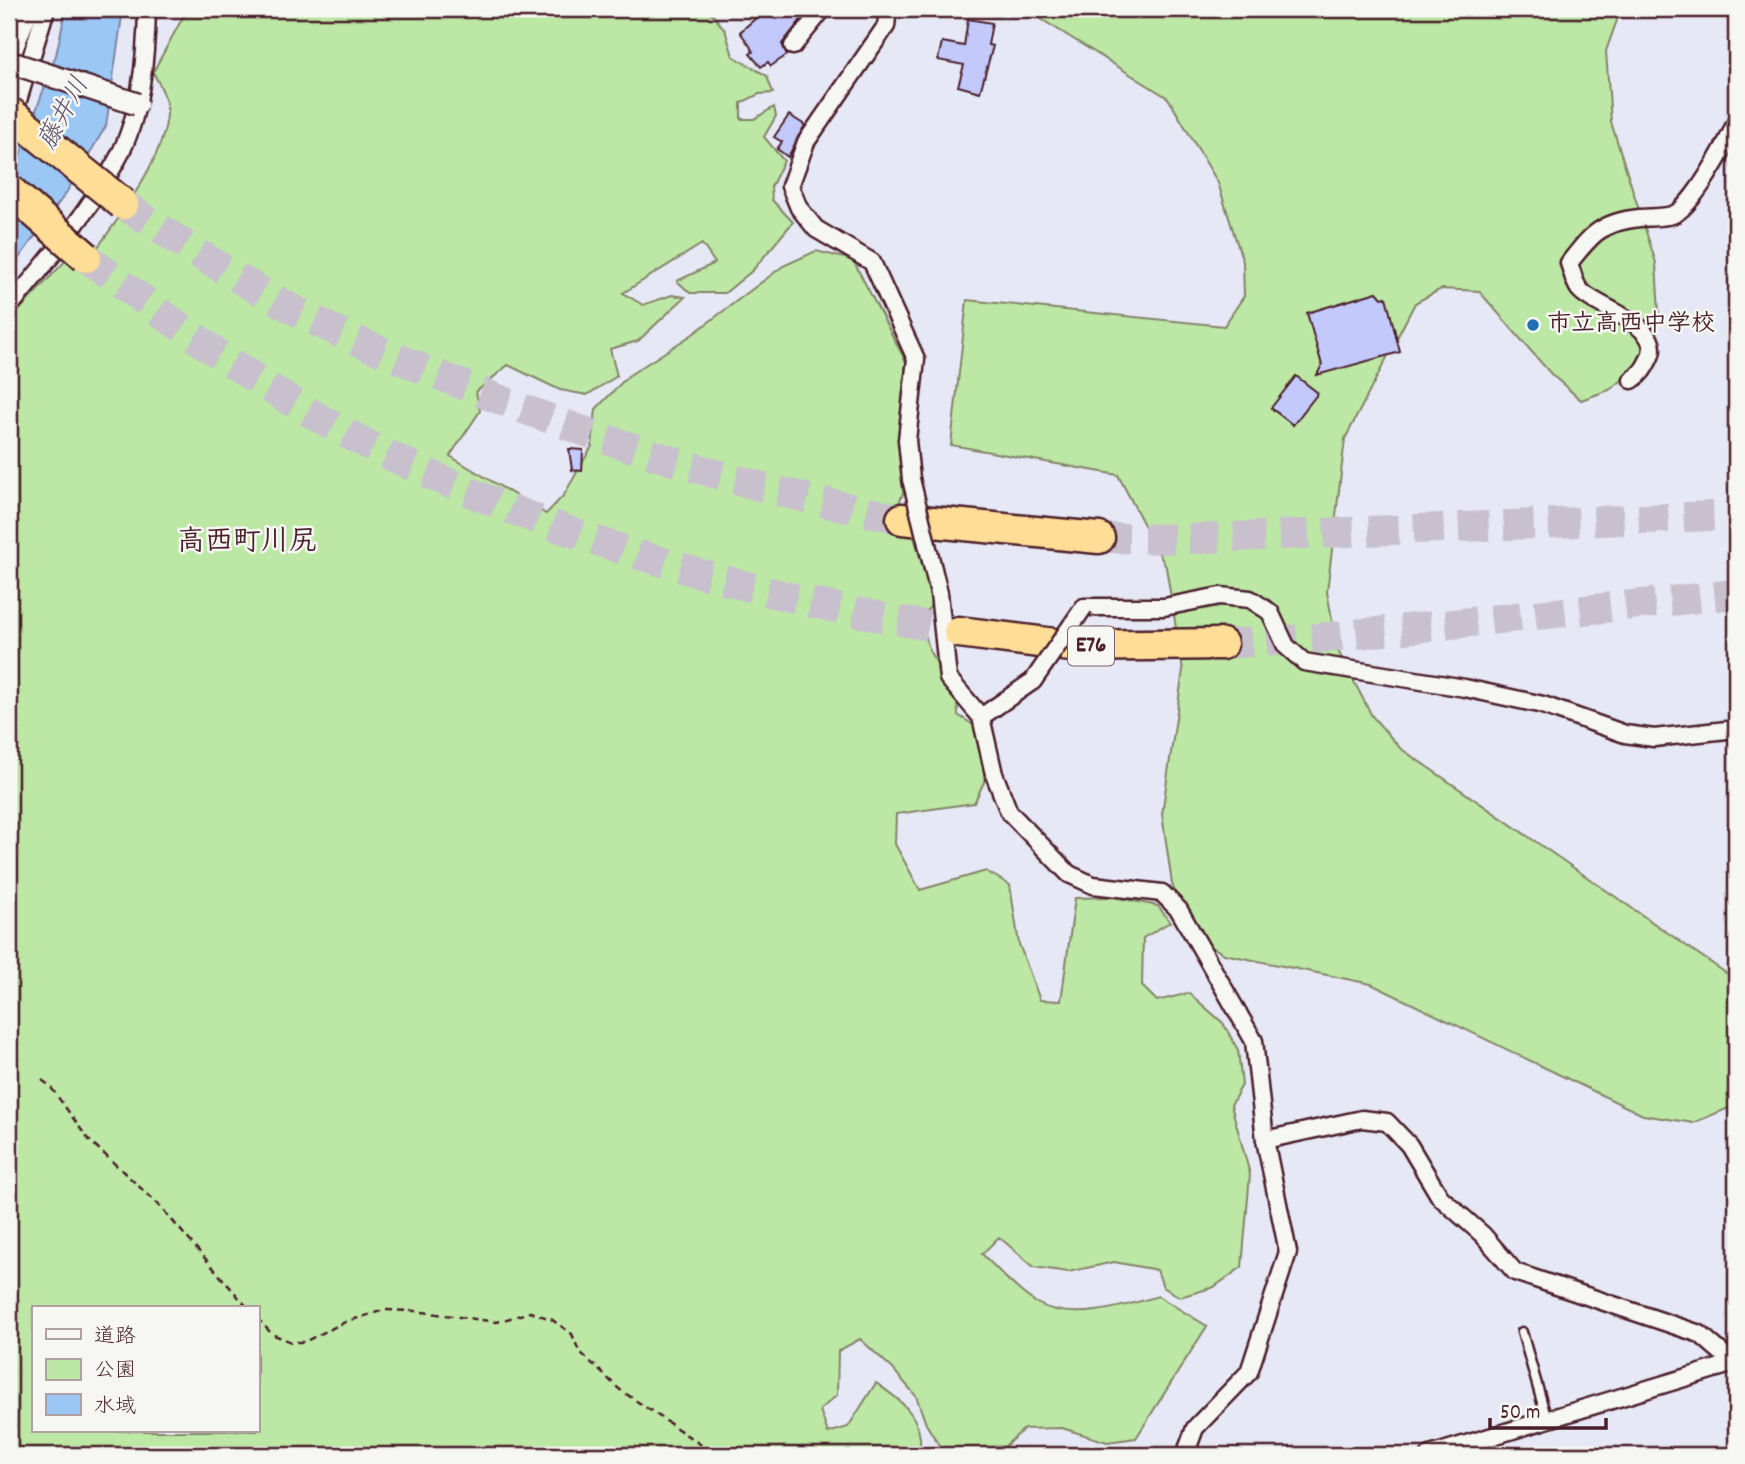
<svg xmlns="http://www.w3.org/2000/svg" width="1745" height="1464" viewBox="0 0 1745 1464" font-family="Dekko,'Klee One',sans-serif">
<rect width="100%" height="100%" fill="#e7e8f5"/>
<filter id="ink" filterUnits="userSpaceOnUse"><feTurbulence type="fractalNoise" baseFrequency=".0143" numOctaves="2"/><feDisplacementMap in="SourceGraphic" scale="14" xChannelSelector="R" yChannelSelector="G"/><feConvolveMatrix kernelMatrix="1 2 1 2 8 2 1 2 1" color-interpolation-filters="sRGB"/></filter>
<g filter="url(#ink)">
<!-- green -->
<g fill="#bce7a4" stroke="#838368" stroke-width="2" fill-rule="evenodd">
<path d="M 198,9 L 708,9 L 725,30 L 733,56 L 767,76 L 773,93 L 759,94 L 741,103 L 741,119 L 754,119 L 774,107 L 776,116 L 764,137 L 784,161 L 771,187 L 772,200 L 793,222 L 753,270 L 725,293 L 690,293 L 677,281 L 715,263 L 702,244 L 623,293 L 643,305 L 672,295 L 685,297 L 638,341 L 610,349 L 617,376 L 587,395 L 560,390 L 508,365 L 476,392 L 480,411 L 450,456 L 546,514 L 564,495 L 592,446 L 596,409 L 628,376 L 693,334 L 783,266 L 816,251 L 853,260 L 906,362 L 898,440 L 903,493 L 896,511 L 898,528 L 914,537 L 933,602 L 921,620 L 930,652 L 957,695 L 958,715 L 978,728 L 985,780 L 974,803 L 896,814 L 895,844 L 920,890 L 986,871 L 1010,885 L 1019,944 L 1040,1000 L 1061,1001 L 1075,898 L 1114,897 L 1158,906 L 1170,922 L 1143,938 L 1142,986 L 1157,1001 L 1189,993 L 1223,1023 L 1238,1050 L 1242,1085 L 1231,1105 L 1250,1174 L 1242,1267 L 1214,1287 L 1180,1297 L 1163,1287 L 1157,1270 L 1114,1262 L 1068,1272 L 1034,1267 L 999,1237 L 982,1254 C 998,1269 1015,1290 1035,1302 C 1070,1323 1122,1307 1158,1296 L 1207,1326 L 1136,1438 L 1107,1442 L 1062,1428 L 1024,1429 L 995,1455 L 945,1455 L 926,1424 L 916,1396 L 892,1368 L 860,1339 L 838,1351 L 837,1395 L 820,1410 L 828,1433 L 848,1427 L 876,1383 C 904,1403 924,1417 920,1455 L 743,1455 L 723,1450 L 722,1455 L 9,1455 L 9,321 L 67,259 L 81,270 C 109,231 170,156 167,107 C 167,96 158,82 153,72 L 183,17 ZM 33,1308 L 257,1308 L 257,1431 L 33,1431 Z"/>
<path d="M 1025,9 L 1621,9 L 1606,51 L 1611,122 L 1656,263 L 1659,314 L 1650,359 L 1609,390 L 1581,400 L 1551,374 L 1479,291 L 1441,289 L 1415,303 L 1345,439 L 1327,592 L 1338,651 L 1372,716 L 1400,748 L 1736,980 L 1736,1105 L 1693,1123 L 1643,1115 L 1371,984 L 1224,954 L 1191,934 L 1172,884 L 1162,814 L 1183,670 L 1166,567 L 1118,475 L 951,445 L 967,300 L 1224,326 L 1244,296 L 1243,262 L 1218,183 L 1168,98 Z"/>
</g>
<!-- water -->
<path fill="#9bc7f5" stroke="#7b84a4" stroke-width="2" d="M 66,9 L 123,9 L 106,126 L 66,193 L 9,272 L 9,174 L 20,155 L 56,55 Z"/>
<!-- building -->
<g fill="#c3c9fb" stroke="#4a1f2b" stroke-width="2">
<path d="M 747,9 L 803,9 L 807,12 L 782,44 L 787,55 L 771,66 L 768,62 L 761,67 L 750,54 L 753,52 L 750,46 L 740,32 L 757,17 Z"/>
<path d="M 968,19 L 992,23 L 988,45 L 993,46 L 980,92 L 958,86 L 964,65 L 938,60 L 942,42 L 964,46 Z"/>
<path d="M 789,115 L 805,125 L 788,157 L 777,149 L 782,142 L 774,137 Z"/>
<path d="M 1377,292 L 1382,298 L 1386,297 L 1400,352 L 1317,375 L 1322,365 L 1307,313 Z"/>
<path d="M 1296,376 L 1318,393 L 1293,425 L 1271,408 Z"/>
<path d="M 569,449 L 583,450 L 582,471 L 572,470 Z"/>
</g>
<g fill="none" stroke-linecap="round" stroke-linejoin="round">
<!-- motorway-tunnel -->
<g stroke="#c8c0cd" stroke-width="30" stroke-dasharray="30 15" stroke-linecap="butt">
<path d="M 123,204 C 183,244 243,284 308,317 C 358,343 411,364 463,385 C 608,444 748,489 902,519"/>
<path d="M 86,257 C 176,325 266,392 367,444 C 500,512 648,563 794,598 C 848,612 904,621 959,632"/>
<path d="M 1099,538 L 1189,539 L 1736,515"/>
<path d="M 1222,644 L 1319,638 L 1736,594"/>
</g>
<!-- service casing -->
<g stroke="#4a1f2b" stroke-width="13">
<path id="service" d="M 1522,1332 L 1547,1420"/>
</g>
<!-- minor casing -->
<g stroke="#4a1f2b" stroke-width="21">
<g id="minor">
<path d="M 888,9 L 886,26 L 806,142 L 790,186 L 799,208 L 816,229 L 872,262 L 916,359 L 907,440 L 911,479"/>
<path d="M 793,46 L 823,9"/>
<path d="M 9,63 L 30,9"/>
<path d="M 12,120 L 46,9"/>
<path d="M 9,307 C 48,261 88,213 117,160 C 141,116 146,58 147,9"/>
<path d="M 1632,380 C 1641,374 1644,369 1649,359 C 1667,325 1594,308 1579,289 C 1574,282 1572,271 1569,263 C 1591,235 1601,222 1639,218 C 1649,217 1662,218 1672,215 C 1692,209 1728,142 1736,122"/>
<path d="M 939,593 L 948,678 L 981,717 L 994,774 L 1009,812 L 1069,874 L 1093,885 L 1162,893 L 1179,910 L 1254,1041 L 1265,1140 L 1288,1252 L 1249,1372 L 1195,1428 L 1185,1455"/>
<path d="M 1084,607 L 1164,607 L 1220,596 L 1250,599 L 1270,612 L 1286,646 L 1304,662 L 1465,688 L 1543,705 L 1625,734 L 1654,738 L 1736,729"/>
<path d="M 981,717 L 1033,681"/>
<path d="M 1265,1140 L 1362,1119 L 1387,1122 L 1409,1145 L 1440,1197 L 1483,1235 L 1515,1272 L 1700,1334 L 1736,1365"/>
<path d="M 1430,1455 L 1734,1363"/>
</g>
</g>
<!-- motorway casing -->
<g stroke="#4a1f2b" stroke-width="35">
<g id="motorway">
<path d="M 902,519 L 1099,538"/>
<path d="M 959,632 L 1071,646 L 1222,644"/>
</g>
</g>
<!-- path -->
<g stroke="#4a1f2b" stroke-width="2.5" stroke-dasharray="7 5" stroke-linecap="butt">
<path d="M 42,1080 L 50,1086 L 88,1139 L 158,1204 L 248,1308"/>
<path d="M 257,1318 L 272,1334 L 291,1342 L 304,1342 L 345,1322 L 384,1310 L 415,1311 L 497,1322 L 530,1312 L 551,1319 L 572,1334 L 579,1351 L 619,1389 L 716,1455"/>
</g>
<!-- service -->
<use href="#service" stroke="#f6f6f2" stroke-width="8"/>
<!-- minor -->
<use href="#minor" stroke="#f6f6f2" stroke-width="16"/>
<!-- motorway -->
<use href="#motorway" stroke="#fedd96" stroke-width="30"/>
<!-- minor-bridge casing -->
<g stroke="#4a1f2b" stroke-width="21" stroke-linecap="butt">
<g id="minor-bridge">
<path d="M 911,479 L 939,593"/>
<path d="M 1033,681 L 1084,607"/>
</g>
</g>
<!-- tertiary-bridge casing -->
<g stroke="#4a1f2b" stroke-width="26" stroke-linecap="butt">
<path id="tertiary-bridge" d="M 9,62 L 137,104"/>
</g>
<!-- motorway-bridge casing -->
<g stroke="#4a1f2b" stroke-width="35" stroke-linecap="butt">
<g id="motorway-bridge">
<path d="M 9,112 L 123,204"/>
<path d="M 9,190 L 86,257"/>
</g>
</g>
<!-- minor-bridge -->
<use href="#minor-bridge" stroke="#f6f6f2" stroke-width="16"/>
<!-- tertiary-bridge -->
<use href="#tertiary-bridge" stroke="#f6f6f2" stroke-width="21"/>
<!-- motorway-bridge -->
<use href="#motorway-bridge" stroke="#fedd96" stroke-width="30"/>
</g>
</g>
<!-- markers -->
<circle fill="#1f6fb2" stroke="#f6f6f2" stroke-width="2.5" cx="1533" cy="325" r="7"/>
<g text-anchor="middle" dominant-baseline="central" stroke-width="5" stroke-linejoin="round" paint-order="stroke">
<!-- shield labels -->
<rect fill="#f6f6f2" stroke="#7e6067" stroke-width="2" x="1068" y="626.5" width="46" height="39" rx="5"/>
<g font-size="23" font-weight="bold" fill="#4a1f2b">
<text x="1091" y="646">E76</text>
</g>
<!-- poi labels -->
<g font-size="24" font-weight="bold" fill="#4a1f2b" stroke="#f6f6f2" text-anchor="start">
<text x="1547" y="325">市立高西中学校</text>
</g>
<!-- water labels -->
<g font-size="26" font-style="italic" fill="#625168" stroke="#f6f6f2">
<text transform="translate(65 114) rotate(-62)">藤井川</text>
</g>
<!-- quarter labels -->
<g font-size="28" font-weight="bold" fill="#4a1f2b" stroke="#f6f6f2">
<text x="247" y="544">高西町川尻</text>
</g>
</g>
<!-- margin -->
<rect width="1745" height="1464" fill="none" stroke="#f6f6f2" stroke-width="35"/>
<rect x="18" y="18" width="1710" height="1429" fill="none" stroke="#4a1f2b" stroke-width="2.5" filter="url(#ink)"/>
<!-- legend -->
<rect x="32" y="1306" width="228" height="126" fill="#f6f6f2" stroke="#b1a0a2" stroke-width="2"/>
<rect x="46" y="1329" width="35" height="10" fill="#f6f6f2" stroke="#b1a0a2" stroke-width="2"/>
<text x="94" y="1342" font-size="21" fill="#4a1f2b">道路</text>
<rect x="46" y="1359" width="35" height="21" fill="#bce7a4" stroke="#b1a0a2" stroke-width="2"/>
<text x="94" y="1376" font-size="21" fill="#4a1f2b">公園</text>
<rect x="46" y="1394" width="35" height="21" fill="#9bc7f5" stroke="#b1a0a2" stroke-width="2"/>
<text x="94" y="1412" font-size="21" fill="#4a1f2b">水域</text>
<!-- scale -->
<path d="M1490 1418v10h116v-10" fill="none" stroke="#4a1f2b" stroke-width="3.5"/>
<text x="1500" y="1418" font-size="21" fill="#4a1f2b" stroke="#f6f6f2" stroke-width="5" paint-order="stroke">50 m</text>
</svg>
